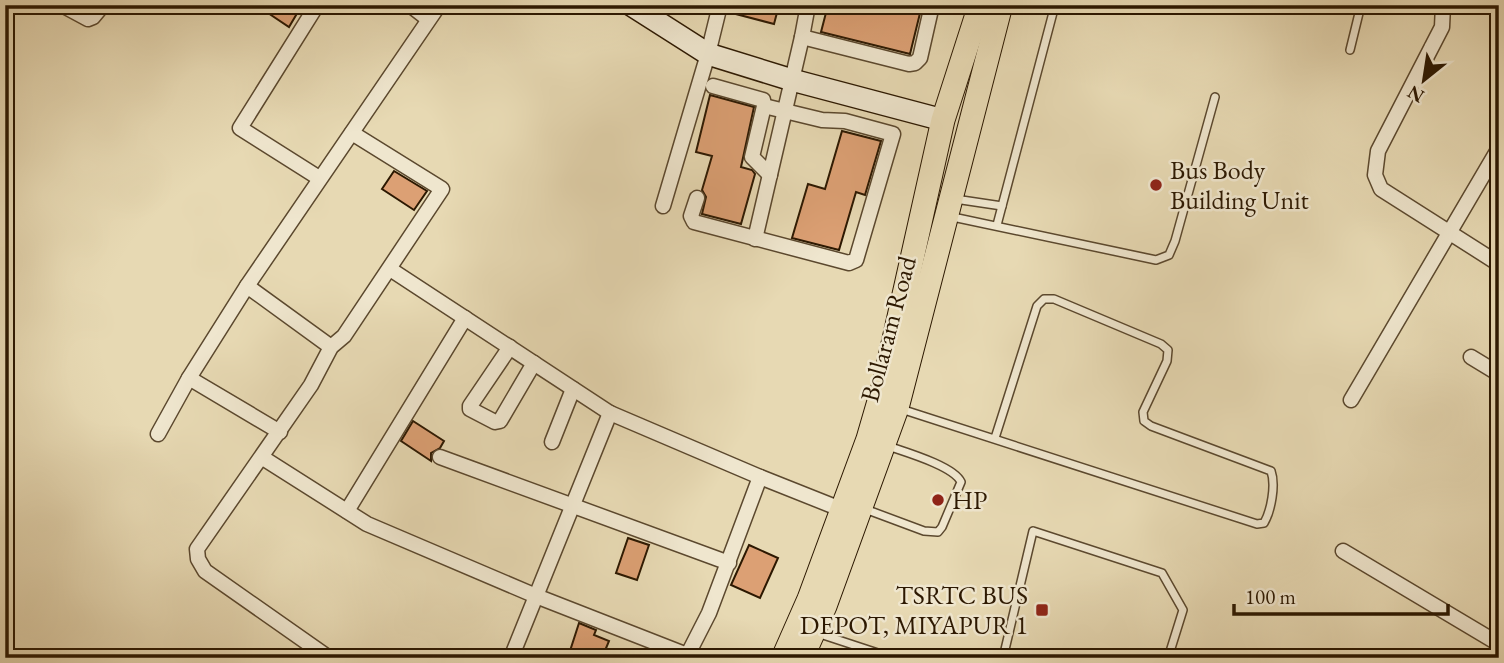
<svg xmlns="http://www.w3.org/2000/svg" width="1504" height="663" viewBox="0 0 1504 663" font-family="'EB Garamond',serif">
<rect width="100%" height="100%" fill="#e7d9b3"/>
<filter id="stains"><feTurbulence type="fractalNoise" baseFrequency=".00286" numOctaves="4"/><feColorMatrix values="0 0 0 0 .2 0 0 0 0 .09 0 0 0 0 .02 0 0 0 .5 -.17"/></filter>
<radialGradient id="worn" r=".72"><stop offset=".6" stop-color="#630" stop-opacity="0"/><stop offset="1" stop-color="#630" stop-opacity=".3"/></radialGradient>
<!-- building -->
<g fill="#dca074" stroke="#2c1801" stroke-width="2">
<path d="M 256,5 L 302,5 L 289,27 Z"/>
<path d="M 729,5 L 779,5 L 774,24 L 728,12 Z"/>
<path d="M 828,5 L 922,5 L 910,54 L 821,32 Z"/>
<path d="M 710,95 L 754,107 L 741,167 L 752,170 L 755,174 L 741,224 L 702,214 L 706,197 L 702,190 L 712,156 L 696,152 Z"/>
<path d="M 842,131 L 881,141 L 865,195 L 856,192 L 839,250 L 792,238 L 808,184 L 825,189 Z"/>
<path d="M 394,171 L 427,191 L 414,210 L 382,189 Z"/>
<path d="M 413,421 L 444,441 L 440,448 L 431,453 L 431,461 L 401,441 Z"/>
<path d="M 628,538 L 649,545 L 637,580 L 616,573 Z"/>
<path d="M 749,545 L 778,558 L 760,598 L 731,585 Z"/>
<path d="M 579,623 L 596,630 L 594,635 L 609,641 L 602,658 L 590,658 L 570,651 Z"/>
</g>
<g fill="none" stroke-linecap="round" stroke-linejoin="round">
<!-- lane casing -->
<g stroke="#5b482e" stroke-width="10">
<g id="lane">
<path d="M 1350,50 L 1361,5"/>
<path d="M 955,199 L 1002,206"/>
<path d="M 948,216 L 1156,260 L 1169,255 L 1175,241 L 1215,97"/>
<path d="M 997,225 L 1055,5"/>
<path d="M 901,409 L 1257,524 L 1264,523 C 1271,511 1276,485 1271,471 L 1151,426 L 1144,421 L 1143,412 L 1167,361 L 1168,350 L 1161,344 L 1054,299 L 1044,299 L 1037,306 L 995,438"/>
<path d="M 865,509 L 924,531 L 938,532 L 942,527 L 961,482 C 954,466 905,452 888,446"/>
<path d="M 817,633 L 893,658"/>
<path d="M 1003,658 L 1033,531 L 1162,573 L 1183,610 L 1168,658"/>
</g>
</g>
<!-- street casing -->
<g stroke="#5b482e" stroke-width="17">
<g id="street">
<path d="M 62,5 L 88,19 L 93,17 L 103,5"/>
<path d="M 317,5 L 240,128 L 319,178"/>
<path d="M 410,5 L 428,19"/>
<path d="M 1443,5 L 1442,27 L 1378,151 L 1375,175 L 1381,189 L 1499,264"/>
<path d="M 802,37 L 909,64 L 915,63 L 920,58 L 932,5"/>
<path d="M 713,86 L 763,100 L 764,106 L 752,157 L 770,175"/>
<path d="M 697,198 L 691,216 L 694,222 L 849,263 L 856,260 L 893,134 L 845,121 L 822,120 L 764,106"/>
<path d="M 663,206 L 708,54 L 720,5"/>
<path d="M 755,239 L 802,37 L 808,5"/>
<path d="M 390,269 L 610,413 L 760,477 L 709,613 L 686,658"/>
<path d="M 247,286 L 331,347"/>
<path d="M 510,347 L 470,406 L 470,409 L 495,422 L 500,421 L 534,363"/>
<path d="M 1471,357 L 1499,374"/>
<path d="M 189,378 L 280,432"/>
<path d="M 1351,400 L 1499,148"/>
<path d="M 158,434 L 189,378 L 247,286 L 439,5"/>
<path d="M 552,442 L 573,389"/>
<path d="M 440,457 L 729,563"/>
<path d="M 263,458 L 367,524 L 536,596 L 687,655"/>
<path d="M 760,477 L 843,510"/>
<path d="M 347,511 L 465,318"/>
<path d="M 1343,551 L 1499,644"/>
<path d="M 329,658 L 205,571 L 198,559 L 197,549 L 311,385 L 331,347 L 344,336 L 442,189 L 352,133"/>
<path d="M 511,658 L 610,413"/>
</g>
</g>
<!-- secondary casing -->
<g stroke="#2c1801" stroke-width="24">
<path id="secondary" d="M 631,5 L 708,54 L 792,80 L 943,120"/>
</g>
<!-- primary casing -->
<g stroke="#2c1801" stroke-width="25">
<g id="primary">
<path d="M 783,658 L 809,599 L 868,439 L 884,384 L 943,120 L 980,5"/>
<path d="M 802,658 L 825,606 L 897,408 L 1001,5"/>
</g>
</g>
<!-- lane -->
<use href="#lane" stroke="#efe6ce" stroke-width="7"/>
<!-- street -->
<use href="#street" stroke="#efe6ce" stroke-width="14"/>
<!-- secondary -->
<use href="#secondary" stroke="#efe6ce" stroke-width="21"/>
<!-- primary -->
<use href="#primary" stroke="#e7d9b3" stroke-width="23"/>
</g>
<!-- markers -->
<g fill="#8f2418" stroke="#efe6ce" stroke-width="2.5">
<circle cx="1156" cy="185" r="7"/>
<circle cx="938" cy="500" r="7"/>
<rect x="1035" y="603" width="14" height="14" rx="3.5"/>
</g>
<g text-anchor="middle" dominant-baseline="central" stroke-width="5" stroke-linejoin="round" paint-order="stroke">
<!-- poi labels -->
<g font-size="26" fill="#2c1801" stroke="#efe6ce" text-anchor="start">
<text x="1170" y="170">Bus Body<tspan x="1170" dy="30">Building Unit</tspan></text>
<text x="952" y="500">HP</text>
<text x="1028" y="595" text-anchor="end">TSRTC BUS<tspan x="1028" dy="30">DEPOT, MIYAPUR 1</tspan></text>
</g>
<!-- street labels -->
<g font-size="26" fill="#2c1801" stroke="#efe6ce">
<text transform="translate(888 329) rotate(-75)">Bollaram Road</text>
</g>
</g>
<!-- margin -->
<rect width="1504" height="663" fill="none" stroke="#e7d9b3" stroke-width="28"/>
<rect x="7" y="7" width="1490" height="649" fill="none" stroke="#2c1801" stroke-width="3.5"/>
<rect x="14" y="14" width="1476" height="635" fill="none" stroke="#2c1801" stroke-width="2"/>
<!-- north arrow -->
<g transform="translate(1424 80) rotate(210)" stroke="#efe6ce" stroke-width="5" paint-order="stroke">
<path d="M0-5L12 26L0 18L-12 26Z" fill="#2c1801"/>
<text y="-10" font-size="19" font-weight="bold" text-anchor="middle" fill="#2c1801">N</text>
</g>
<!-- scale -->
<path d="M1234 604v10h214v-10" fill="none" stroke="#2c1801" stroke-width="3.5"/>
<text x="1245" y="604" font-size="21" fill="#2c1801" stroke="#efe6ce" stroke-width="5" paint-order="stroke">100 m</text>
<rect width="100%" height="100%" filter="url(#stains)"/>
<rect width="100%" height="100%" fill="url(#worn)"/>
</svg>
